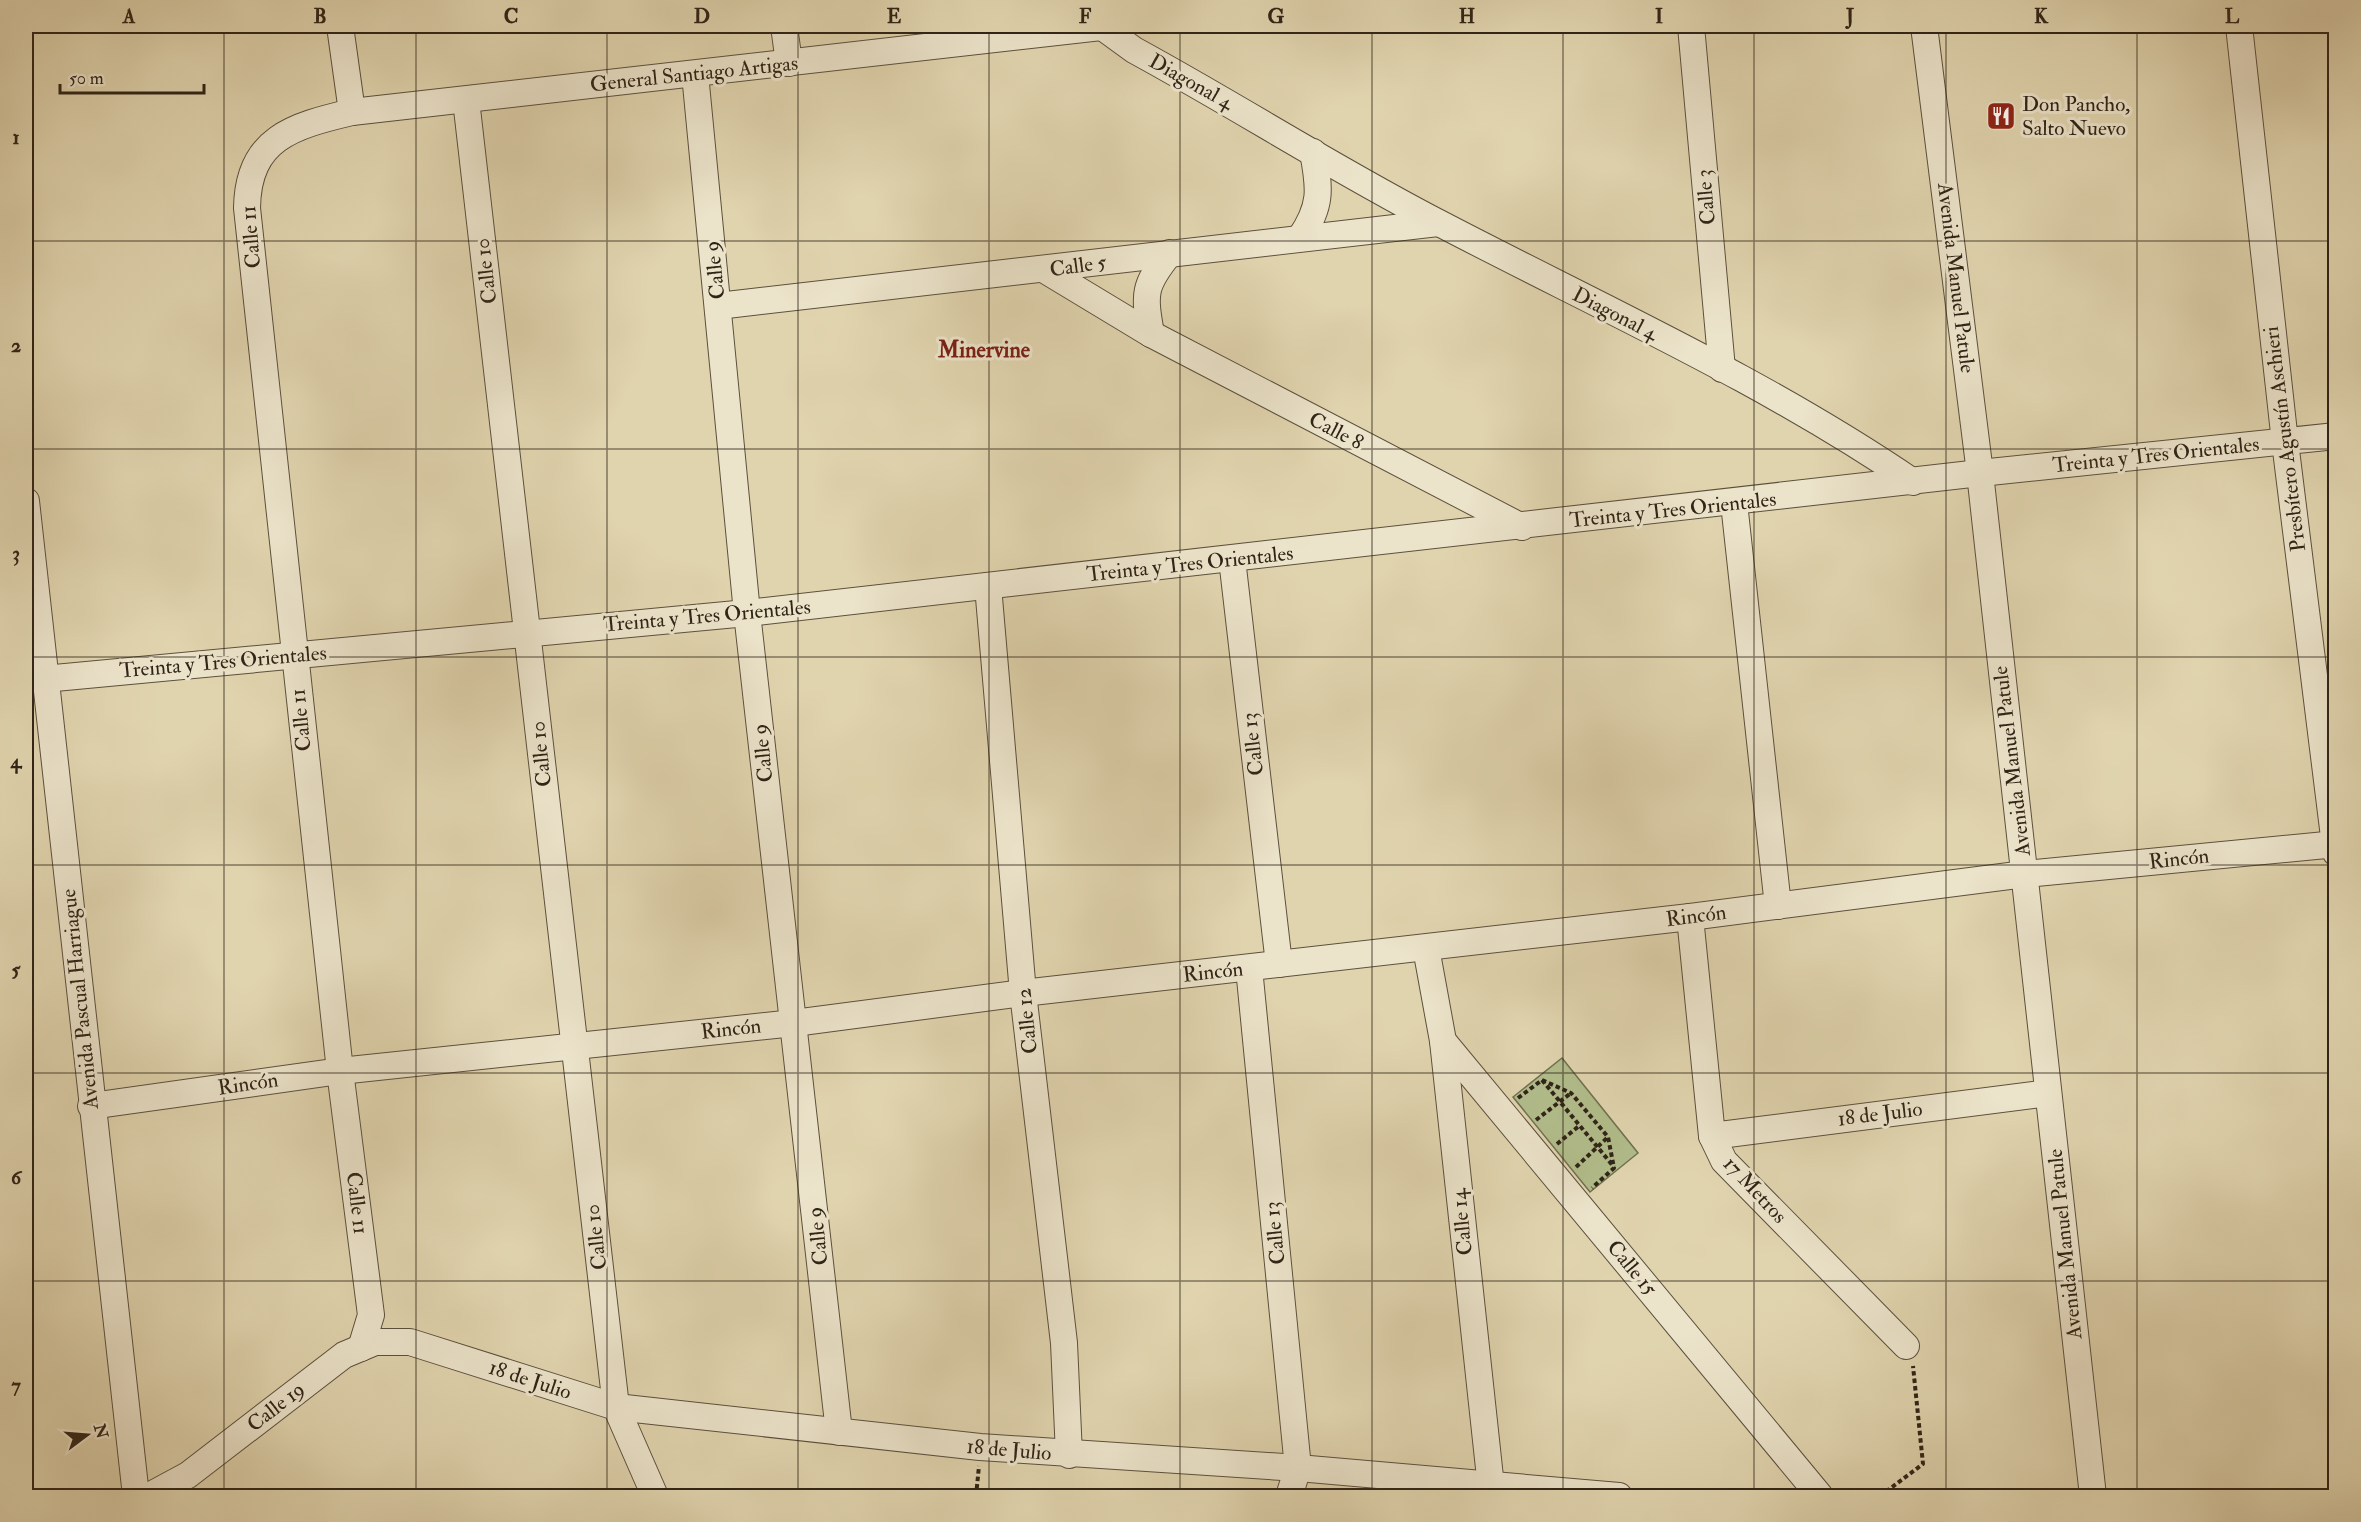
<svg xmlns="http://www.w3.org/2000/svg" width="2361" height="1522" viewBox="0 0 2361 1522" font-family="'IM FELL Double Pica',serif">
<rect width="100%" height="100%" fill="#e0d4ae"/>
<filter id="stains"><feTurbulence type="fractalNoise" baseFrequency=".00333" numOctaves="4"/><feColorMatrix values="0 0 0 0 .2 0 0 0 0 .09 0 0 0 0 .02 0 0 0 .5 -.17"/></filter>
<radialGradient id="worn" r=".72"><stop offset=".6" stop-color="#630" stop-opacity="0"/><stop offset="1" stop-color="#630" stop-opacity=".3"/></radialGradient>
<!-- green -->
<path fill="#b1bd8b" stroke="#707051" stroke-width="1.5" d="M 1562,1058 L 1638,1153 L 1590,1192 L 1513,1097 Z"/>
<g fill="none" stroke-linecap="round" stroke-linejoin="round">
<!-- minor casing -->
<g stroke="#5c503d" stroke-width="28">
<g id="minor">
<path d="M 340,26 L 352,112"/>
<path d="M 784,26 L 789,63"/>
<path d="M 1101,26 L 1134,50 C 1237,106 1336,170 1441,224 C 1600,307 1765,381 1913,482"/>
<path d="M 1691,26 L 1722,369"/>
<path d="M 1924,26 L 1980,473 L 2093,1496"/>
<path d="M 2239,26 L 2285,442 L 2336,853"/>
<path d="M 695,74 L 747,613 L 839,1432"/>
<path d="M 466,100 L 616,1407 L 655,1496"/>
<path d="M 1300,238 C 1322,206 1320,189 1313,152"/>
<path d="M 1045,270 L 1151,334 L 1522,527"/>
<path d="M 718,306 L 1438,223"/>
<path d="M 1151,334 C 1144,294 1143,286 1170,253"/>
<path d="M 26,501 L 136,1496"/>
<path d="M 1734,503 L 1778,906"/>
<path d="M 1232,559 L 1279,964"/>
<path d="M 988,586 L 1023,993 L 1064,1343 L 1069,1455"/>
<path d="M 44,679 L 747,613 L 1980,473 L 2336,436"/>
<path d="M 1690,917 L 1712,1136 L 1724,1161 L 1906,1346"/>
<path d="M 1426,948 L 1443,1041 L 1492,1496"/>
<path d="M 1249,968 L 1298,1468 L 1289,1496"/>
<path d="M 1443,1041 L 1820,1496"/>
<path d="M 91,1106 L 340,1071 L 794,1023 L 1023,993 L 1690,917 L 2025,874 L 2336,844"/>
<path d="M 1712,1136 L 2048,1093"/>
<path d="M 361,1348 L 371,1315 L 340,1071 L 247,208 C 248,138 293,126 352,112 L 1110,26"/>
<path d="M 149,1496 L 188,1475 L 344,1355 L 375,1342 L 410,1342 L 616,1407 L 980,1447 L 1298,1468 L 1619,1496"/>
</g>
</g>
<!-- path -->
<g stroke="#302417" stroke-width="4" stroke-dasharray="4.5 3" stroke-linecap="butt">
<path d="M 1542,1080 L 1614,1167"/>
<path d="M 1518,1098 L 1542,1080 L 1571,1093 L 1608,1137 L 1614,1168 L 1592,1188"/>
<path d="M 1536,1120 L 1571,1093"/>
<path d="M 1557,1144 L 1579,1126"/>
<path d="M 1576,1167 L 1607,1138"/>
<path d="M 976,1496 L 979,1466"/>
<path d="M 1880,1496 L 1923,1464 L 1913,1366"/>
</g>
<!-- minor -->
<use href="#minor" stroke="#ebe3ca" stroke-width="26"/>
</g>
<!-- grid -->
<path fill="none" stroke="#302417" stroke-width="1.5" stroke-opacity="0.55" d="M 224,26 L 224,1496M 416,26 L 416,1496M 607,26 L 607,1496M 798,26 L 798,1496M 989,26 L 989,1496M 1180,26 L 1180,1496M 1372,26 L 1372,1496M 1563,26 L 1563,1496M 1754,26 L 1754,1496M 1946,26 L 1946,1496M 2137,26 L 2137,1496M 26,241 L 2336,241M 26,449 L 2336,449M 26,657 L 2336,657M 26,865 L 2336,865M 26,1073 L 2336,1073M 26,1281 L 2336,1281"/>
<!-- icons -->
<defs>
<g id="restaurant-square" transform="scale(1.5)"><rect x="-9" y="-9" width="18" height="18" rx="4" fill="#8f2418" stroke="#ebe3ca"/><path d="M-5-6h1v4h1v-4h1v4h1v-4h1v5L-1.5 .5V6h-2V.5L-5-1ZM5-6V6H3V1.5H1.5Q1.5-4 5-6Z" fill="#fff"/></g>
</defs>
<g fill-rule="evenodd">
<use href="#restaurant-square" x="2001" y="116"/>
</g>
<g text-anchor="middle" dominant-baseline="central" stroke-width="6" stroke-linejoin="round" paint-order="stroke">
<!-- street labels -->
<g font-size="21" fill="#302417" stroke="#ebe3ca">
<text transform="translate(694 74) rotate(-6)">General Santiago Artigas</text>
<text transform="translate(1191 82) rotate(29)">Diagonal 4</text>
<text transform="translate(1706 197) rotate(-95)">Calle 3</text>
<text transform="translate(251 237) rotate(-95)">Calle 11</text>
<text transform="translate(1078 266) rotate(-8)">Calle 5</text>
<text transform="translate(715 270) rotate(-96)">Calle 9</text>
<text transform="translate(486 271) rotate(-97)">Calle 10</text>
<text transform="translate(1956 278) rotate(83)">Avenida Manuel Patule</text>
<text transform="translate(1615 314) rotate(27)">Diagonal 4</text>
<text transform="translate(1336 431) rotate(27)">Calle 8</text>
<text transform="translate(2285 439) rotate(-97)">Presbítero Agustín Aschieri</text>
<text transform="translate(2156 455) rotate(-6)">Treinta y Tres Orientales</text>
<text transform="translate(1673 510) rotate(-6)">Treinta y Tres Orientales</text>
<text transform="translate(1190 564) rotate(-6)">Treinta y Tres Orientales</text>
<text transform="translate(707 616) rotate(-5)">Treinta y Tres Orientales</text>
<text transform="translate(223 662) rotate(-5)">Treinta y Tres Orientales</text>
<text transform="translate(301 720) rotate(-96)">Calle 11</text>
<text transform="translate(1253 744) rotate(-97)">Calle 13</text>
<text transform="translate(763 753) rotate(-96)">Calle 9</text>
<text transform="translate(541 754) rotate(-96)">Calle 10</text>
<text transform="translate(2012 761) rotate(-97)">Avenida Manuel Patule</text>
<text transform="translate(2179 859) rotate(-6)">Rincón</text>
<text transform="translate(1696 916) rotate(-7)">Rincón</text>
<text transform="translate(1213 972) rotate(-6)">Rincón</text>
<text transform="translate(80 999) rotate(-96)">Avenida Pascual Harriague</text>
<text transform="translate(1027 1021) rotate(-96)">Calle 12</text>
<text transform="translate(731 1029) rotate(-6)">Rincón</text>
<text transform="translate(248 1084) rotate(-8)">Rincón</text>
<text transform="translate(1880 1114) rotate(-7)">18 de Julio</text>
<text transform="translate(1755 1190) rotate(47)">17 Metros</text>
<text transform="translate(357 1203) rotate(83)">Calle 11</text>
<text transform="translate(1462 1222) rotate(-96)">Calle 14</text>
<text transform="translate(1275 1233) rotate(-96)">Calle 13</text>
<text transform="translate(818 1236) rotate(-96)">Calle 9</text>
<text transform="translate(596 1237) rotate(-97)">Calle 10</text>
<text transform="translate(2065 1244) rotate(-96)">Avenida Manuel Patule</text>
<text transform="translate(1632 1268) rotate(50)">Calle 15</text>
<text transform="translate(530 1380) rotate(18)">18 de Julio</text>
<text transform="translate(276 1407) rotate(-38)">Calle 19</text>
<text transform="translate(1009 1450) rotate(5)">18 de Julio</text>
</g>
<!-- poi labels -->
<g font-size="21" fill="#302417" stroke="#ebe3ca" text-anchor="start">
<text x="2022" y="104">Don Pancho,<tspan x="2022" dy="24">Salto Nuevo</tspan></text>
</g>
<!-- neighbourhood labels -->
<g font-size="22" font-weight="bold" fill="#7a1f14" stroke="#ebe3ca">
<text x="984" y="350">Minervine</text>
</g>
</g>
<!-- margin -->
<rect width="2361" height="1522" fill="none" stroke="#e0d4ae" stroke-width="66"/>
<!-- north arrow -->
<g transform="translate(87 1435) rotate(74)" stroke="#ebe3ca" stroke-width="4.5" paint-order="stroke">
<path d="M0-4.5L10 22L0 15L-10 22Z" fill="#302417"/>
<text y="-9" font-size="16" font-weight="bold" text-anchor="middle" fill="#302417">N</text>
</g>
<!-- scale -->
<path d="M60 84v9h144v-9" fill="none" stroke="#302417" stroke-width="3"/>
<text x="69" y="84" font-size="18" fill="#302417" stroke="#ebe3ca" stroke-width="4.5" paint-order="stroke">50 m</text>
<rect x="33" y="33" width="2295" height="1456" fill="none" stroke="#302417" stroke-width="2"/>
<g font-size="20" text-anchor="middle" font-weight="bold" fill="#302417">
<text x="129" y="23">A</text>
<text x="320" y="23">B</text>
<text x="511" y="23">C</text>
<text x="702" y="23">D</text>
<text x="894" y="23">E</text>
<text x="1085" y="23">F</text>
<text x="1276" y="23">G</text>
<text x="1467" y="23">H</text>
<text x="1659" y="23">I</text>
<text x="1850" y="23">J</text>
<text x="2041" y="23">K</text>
<text x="2232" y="23">L</text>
<text x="16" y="144">1</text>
<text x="16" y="352">2</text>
<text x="16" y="560">3</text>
<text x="16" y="768">4</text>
<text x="16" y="976">5</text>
<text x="16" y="1184">6</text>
<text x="16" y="1392">7</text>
</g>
<rect width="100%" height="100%" filter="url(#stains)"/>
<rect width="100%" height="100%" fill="url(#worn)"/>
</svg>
